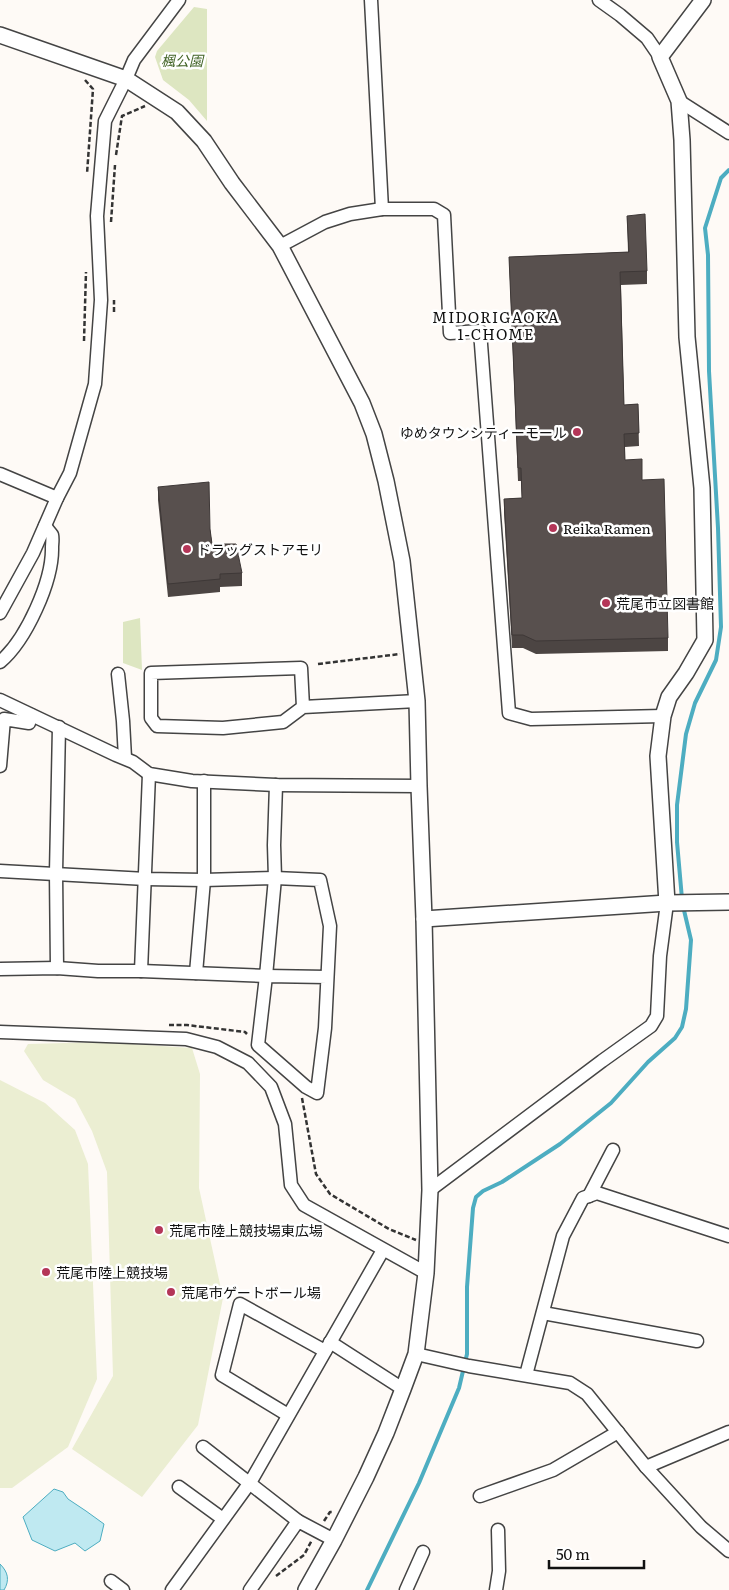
<svg xmlns="http://www.w3.org/2000/svg" width="729" height="1590" viewBox="0 0 729 1590" font-family="Literata,'Noto Sans JP',serif">
<rect width="100%" height="100%" fill="#fefaf6"/>
<!-- green -->
<g fill="#dde6c1">
<path d="M 194,7 L 207,9 L 207,121 L 189,100 L 163,80 L 155,57 L 157,51 Z"/>
<path d="M 140,618 L 142,670 L 123,663 L 123,622 Z"/>
</g>
<!-- pitch -->
<g fill="#ebeed2">
<path d="M 101,1042 L 192,1048 L 200,1074 L 199,1188 L 223,1298 L 198,1425 L 142,1497 L 72,1449 L 113,1376 L 107,1172 L 92,1131 L 75,1099 L 43,1080 L 24,1051 L 28,1044 Z"/>
<path d="M 0,1080 L 45,1103 L 75,1130 L 88,1164 L 97,1379 L 68,1447 L 12,1488 L 0,1488 Z"/>
</g>
<!-- water -->
<g fill="#bfe9f1" stroke="#4dadc1">
<path d="M 54,1489 L 63,1492 L 68,1499 L 86,1511 L 104,1524 L 100,1541 L 85,1551 L 75,1543 L 55,1551 L 32,1540 L 23,1517 Z"/>
<path d="M 0,1564 C 8,1572 10,1580 4,1590 L 0,1590 Z"/>
</g>
<g fill="none" stroke-linecap="round" stroke-linejoin="round">
<!-- stream -->
<g stroke="#4dadc1" stroke-width="4">
<path d="M 682,899 L 677,842 L 677,805 L 686,734 L 695,703 L 716,660 L 721,627 L 718,528 L 709,371 L 708,255 L 705,228 L 721,178 L 729,170"/>
<path d="M 367,1590 L 419,1483 L 459,1388 L 467,1354 L 467,1287 L 473,1208 L 476,1197 L 483,1191 L 502,1182 L 560,1144 L 611,1103 L 648,1062 L 675,1038 L 682,1027 L 686,1009 L 691,940 L 683,906"/>
</g>
<!-- minor casing -->
<g stroke="#444" stroke-width="15">
<g id="minor">
<path d="M 371,0 L 382,209"/>
<path d="M 599,0 L 620,15 L 647,38 L 660,57"/>
<path d="M 679,101 L 729,133"/>
<path d="M 280,246 L 325,222 L 350,214 L 382,209 L 434,209 L 444,215 L 450,333 L 480,331 L 509,713 L 531,719 L 663,716"/>
<path d="M 0,474 L 57,498"/>
<path d="M 0,613 L 33,553 L 57,498 L 70,473 L 95,384 L 101,300 L 97,216 L 105,121 L 126,79 L 134,60 L 179,0"/>
<path d="M 0,662 C 26,640 53,581 52,547 C 52,544 53,539 52,535 C 50,532 47,529 45,526"/>
<path d="M 118,674 L 123,721 L 125,758"/>
<path d="M 0,700 L 116,755 L 133,762 L 149,774 L 192,781 L 276,785 L 419,786"/>
<path d="M 303,707 L 301,668 L 151,673 L 151,718 L 157,726 L 223,728 L 283,722 L 303,707 L 417,701"/>
<path d="M 0,766 L 4,719 L 29,723 L 31,715"/>
<path d="M 0,871 L 146,879 L 204,880 L 275,878 L 320,880 L 330,926 L 325,1028 L 317,1093 L 306,1087 L 258,1045 L 266,976 L 327,977"/>
<path d="M 57,968 L 56,873 L 59,727"/>
<path d="M 0,969 L 57,968 L 98,971 L 141,971 L 266,976 L 275,878 L 274,845 L 276,785"/>
<path d="M 141,971 L 149,774"/>
<path d="M 196,973 L 204,880 L 204,781"/>
<path d="M 0,1032 L 186,1039 L 217,1047 L 248,1063 L 271,1087 L 285,1124 L 291,1185 L 304,1205 L 426,1273"/>
<path d="M 430,1190 L 602,1061 L 651,1026 L 657,1016 L 660,956 L 667,903"/>
<path d="M 589,1196 L 613,1150"/>
<path d="M 543,1313 L 697,1341"/>
<path d="M 330,1342 L 403,1389"/>
<path d="M 416,1354 L 469,1366 L 570,1383 L 587,1394 L 646,1467 L 701,1527 L 729,1551"/>
<path d="M 526,1375 L 563,1236 L 583,1198 L 597,1193 L 729,1236"/>
<path d="M 288,1415 L 222,1375 L 240,1304 L 325,1351"/>
<path d="M 203,1447 L 298,1521"/>
<path d="M 646,1467 L 729,1432"/>
<path d="M 179,1487 L 223,1519"/>
<path d="M 480,1496 L 553,1470 L 618,1432"/>
<path d="M 111,1581 L 123,1590"/>
<path d="M 172,1590 L 251,1481 L 383,1250"/>
<path d="M 250,1590 L 298,1521 L 334,1540"/>
<path d="M 406,1590 L 423,1552"/>
<path d="M 496,1590 L 499,1571 L 498,1530"/>
</g>
</g>
<!-- tertiary casing -->
<g stroke="#444" stroke-width="18">
<g id="tertiary">
<path d="M 0,35 L 126,79 L 177,112 L 204,141 L 232,183 L 280,246 L 362,403 L 374,434 L 386,481 L 402,561 L 417,701 L 419,786 L 424,919 L 430,1190 L 426,1273 L 416,1354 L 403,1389 L 386,1433 L 366,1477 L 334,1540 L 306,1590"/>
<path d="M 667,903 L 658,756 L 663,716 L 669,697 L 686,673 L 705,640 L 702,488 L 687,337 L 682,140 L 679,101 L 660,57 L 703,0"/>
<path d="M 424,919 L 667,903 L 729,902"/>
</g>
</g>
<!-- path -->
<g stroke="#333" stroke-width="2.5" stroke-dasharray="5 2.5" stroke-linecap="butt">
<path d="M 85,80 L 93,89 L 87,174"/>
<path d="M 116,155 L 122,116 L 145,106"/>
<path d="M 111,222 L 115,165"/>
<path d="M 114,312 L 114,300"/>
<path d="M 84,341 L 86,272"/>
<path d="M 318,664 L 400,654"/>
<path d="M 169,1025 L 187,1025 L 245,1032 L 247,1034"/>
<path d="M 302,1098 L 316,1174 L 330,1194 L 389,1229 L 416,1240"/>
<path d="M 324,1521 L 330,1512 L 334,1512"/>
<path d="M 276,1576 L 304,1555 L 312,1540"/>
</g>
<!-- minor -->
<use href="#minor" stroke="#fff" stroke-width="12"/>
<!-- tertiary -->
<use href="#tertiary" stroke="#fff" stroke-width="15"/>
</g>
<!-- wall -->
<g fill="#4c4543">
<path d="M 627,216 L 647,271 L 647,284 L 621,285 L 624,405 L 638,404 L 639,446 L 625,447 L 625,460 L 642,480 L 668,638 L 668,651 L 536,654 L 523,648 L 512,648 L 504,512 L 504,499 L 522,498 L 521,481 L 518,481 L 509,257 L 628,252 Z"/>
<path d="M 158,487 L 210,529 L 212,544 L 242,573 L 242,586 L 220,587 L 220,592 L 168,597 L 158,500 Z"/>
</g>
<!-- building -->
<g fill="#58504e" stroke="#3e3837">
<path d="M 645,214 L 647,271 L 620,272 L 624,405 L 638,404 L 639,433 L 624,434 L 625,460 L 642,459 L 642,480 L 664,479 L 668,638 L 536,641 L 523,635 L 512,635 L 504,499 L 522,498 L 521,468 L 518,468 L 509,257 L 629,252 L 627,216 Z"/>
<path d="M 209,482 L 210,529 L 212,544 L 236,544 L 242,573 L 220,574 L 220,579 L 168,584 L 158,487 Z"/>
</g>
<!-- markers -->
<g fill="#b43658" stroke="#fff" stroke-width="2">
<circle cx="577" cy="432" r="5"/>
<circle cx="553" cy="528" r="5"/>
<circle cx="187" cy="549" r="5"/>
<circle cx="606" cy="603" r="5"/>
<circle cx="159" cy="1230" r="5"/>
<circle cx="46" cy="1272" r="5"/>
<circle cx="171" cy="1292" r="5"/>
</g>
<g text-anchor="middle" dominant-baseline="central" stroke-width="5" stroke-linejoin="round" paint-order="stroke">
<!-- park labels -->
<g font-size="14" font-style="italic" fill="#416326" stroke="#fff">
<text x="182" y="60">楓公園</text>
</g>
<!-- poi labels -->
<g font-size="14" fill="#111" stroke="#fff" text-anchor="start">
<text x="567" y="432" text-anchor="end">ゆめタウンシティーモール</text>
<text x="563" y="528">Reika Ramen</text>
<text x="197" y="549">ドラッグストアモリ</text>
<text x="616" y="603">荒尾市立図書館</text>
<text x="169" y="1230">荒尾市陸上競技場東広場</text>
<text x="56" y="1272">荒尾市陸上競技場</text>
<text x="181" y="1292">荒尾市ゲートボール場</text>
</g>
<!-- neighbourhood labels -->
<g font-size="15" letter-spacing="1" fill="#111" stroke="#fff">
<text x="496" y="316">MIDORIGAOKA<tspan x="496" dy="17">1-CHOME</tspan></text>
</g>
</g>
<!-- scale -->
<path d="M549 1560v8h95v-8" fill="none" stroke="#111111" stroke-width="2.5"/>
<text x="556" y="1560" font-size="15" fill="#111111" stroke="#ffffff" stroke-width="4" paint-order="stroke">50 m</text>
</svg>
